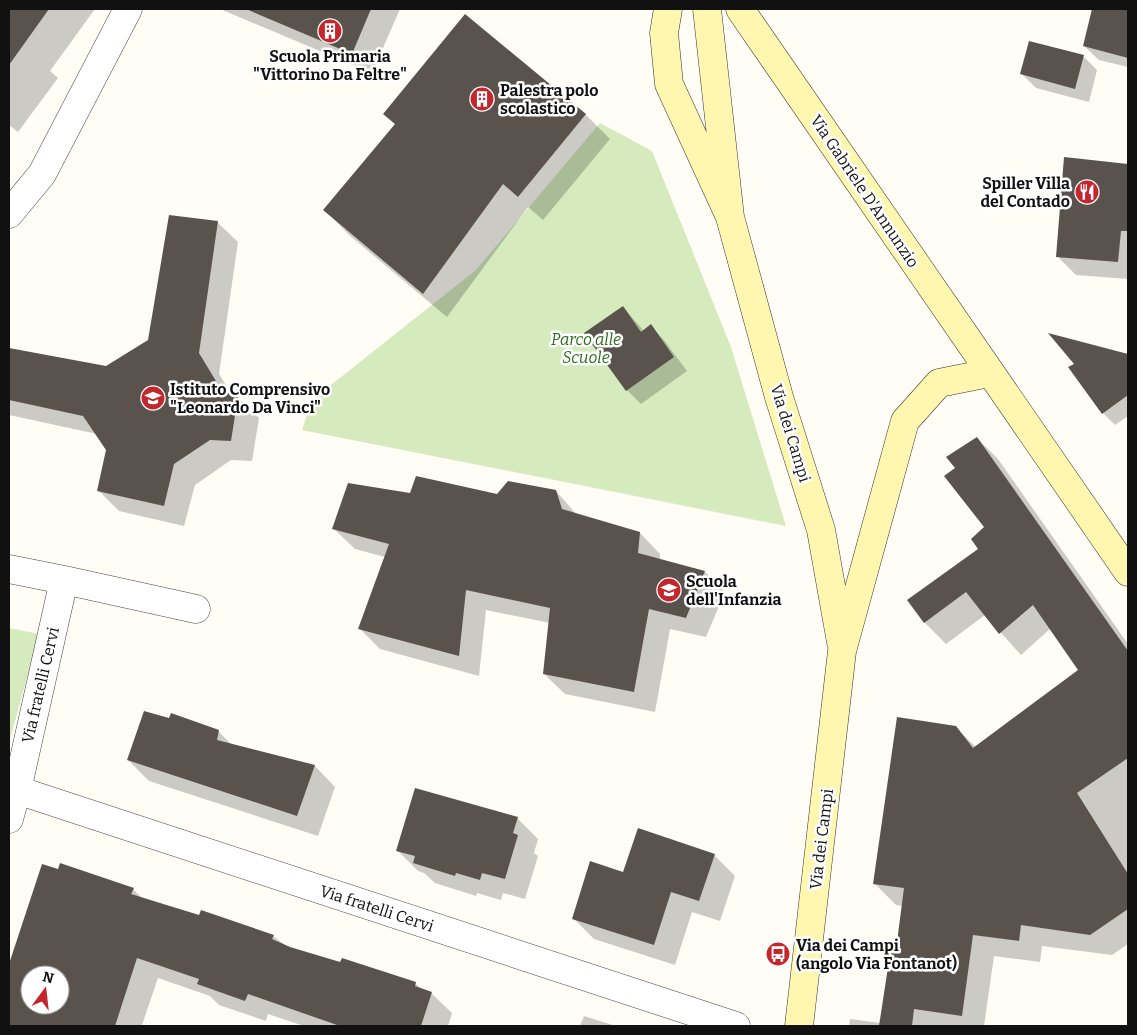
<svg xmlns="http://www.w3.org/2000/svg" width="1137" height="1035" viewBox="0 0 1137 1035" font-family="Bitter,serif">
<rect width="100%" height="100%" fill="#fffdf5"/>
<path fill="#d5ebbd" d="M600 123 652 151 731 347 786 526 302 430 312 400 476 270Z
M9 628 39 634 9 743Z"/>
<path fill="#0003" fill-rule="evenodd" d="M9 9H95L50 71 58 78 18 132 9 125Z
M220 9H400L372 73Z
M1094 9H1128V67L1099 60 1084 46Z
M1083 56 1097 70 1089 102 1036 88 1022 74Z
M384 113 585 114 610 139 543 220 528 207 447 317 349 235 325 210 396 125Z
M1128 157V279L1076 275 1057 256 1127 165Z
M217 222 238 242 219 374 232 395 238 397 259 418 252 461 231 460 195 485 184 526 119 511 98 490 108 450 97 434 9 415V349L107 368 150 341Z
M623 307 644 331 650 326 664 340 687 371 641 404 627 390Z
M1125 354 1128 355V416L1115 425 1103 413Z
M977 438 998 459 1128 644V944L1112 955 1042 946 1040 962 994 956 984 1026H849L850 1019 881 1023 899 943 903 906 896 905 875 884 955 727 976 747 1080 670 1051 628 1021 655 985 615 946 644 924 622 980 550 986 527 957 469Z
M556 491 577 515 640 533 660 554V560L705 572 725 592 706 637 670 629 655 712 565 694 544 674 550 623 486 610 479 676 380 649 359 628 385 557 355 549 334 529 411 495 498 496Z
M218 731 232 745 315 766 335 787 318 836 149 781 128 760Z
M517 818 538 839 534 853 538 856 525 899 503 893 501 900 477 893 476 896 435 883 424 873 418 871 397 850Z
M714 855 735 876 720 921 692 912 675 965 594 939 573 918 624 873Z
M133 889 143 899 273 936 289 948 415 983 422 990 431 993 452 1013 448 1026H304L268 1014 266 1021 219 1005 210 996 158 978 142 1025 146 1026H9V959L11 960ZM30 975H60V1005H30Z
M584 1016 616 1026H580Z"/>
<path fill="#5a524d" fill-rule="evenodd" d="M9 9H49L9 65Z
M246 9H371L352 54Z
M1092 9H1128V58L1083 46Z
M465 14 586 114 518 197 503 184 423 294 323 210 395 124 383 114Z
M1029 41 1084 55 1075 89 1020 74Z
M1064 157 1128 164V231H1121L1118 262 1056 257Z
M169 215 218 221 199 353 222 391 238 396 231 441 210 440 174 464 164 506 97 491 106 450 83 416 9 400V348L106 366 148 340Z
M623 306 641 332 651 324 674 357 626 391 584 333Z
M1048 333 1128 354V395L1102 414 1068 367 1074 364Z
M977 437 1128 651V758L1077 793 1128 874V909L1090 935 1021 925 1019 941 973 935 962 1016 914 1009 912 1026H879L892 941 897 942 904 888 873 884 897 717 956 726 973 748 1078 670 1033 605 999 634 966 592 924 623 907 600 978 549 971 539 984 527 944 476 955 468 946 457Z
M416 476 497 494 508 481 556 490 562 509 640 532 638 553 705 571 686 618 649 609 634 692 543 674 550 608 466 590 459 656 358 629 389 544 332 529 348 483 410 493Z
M144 711 169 718 171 713 219 730 217 740 315 765 297 816 127 760Z
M415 788 518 817 513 833 518 835 505 879 482 873 480 880 456 873 455 876 413 863 415 856 396 851Z
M638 828 715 854 699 901 671 892 654 945 572 919 590 861 623 872Z
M60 863 134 888 131 894 199 915 201 910 274 935 272 939 290 947 340 962 342 958 416 982 415 986 432 992 421 1026H340L248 994 245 1001 197 984 199 979 137 958 115 1026H9V964L42 864 58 869ZM30 975H60V1005H30Z"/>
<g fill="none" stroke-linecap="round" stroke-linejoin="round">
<defs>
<path id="street" d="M9 214 42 174 128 9
M9 569 64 580 17 790 736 1026
M64 580 196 609
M9 819 17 790"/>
<path id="secondary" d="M668 9 664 33 669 84 730 217 707 9
M740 9 1128 572
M730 217 779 397 821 530 841 642
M799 1026 842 651 905 421 939 383 989 373"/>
</defs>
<use href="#street" stroke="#444" stroke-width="29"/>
<use href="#secondary" stroke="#333" stroke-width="29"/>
<use href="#street" stroke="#fff" stroke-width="28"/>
<use href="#secondary" stroke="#fff6b0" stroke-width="28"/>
</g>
<defs>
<symbol id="building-disc" viewBox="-11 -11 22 22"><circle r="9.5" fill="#c4262e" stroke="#fff"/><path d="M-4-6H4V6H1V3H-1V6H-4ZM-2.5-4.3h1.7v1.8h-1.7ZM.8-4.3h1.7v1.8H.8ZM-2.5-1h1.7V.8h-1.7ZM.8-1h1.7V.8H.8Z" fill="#fff"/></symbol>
<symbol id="restaurant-disc" viewBox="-11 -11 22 22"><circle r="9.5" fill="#c4262e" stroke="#fff"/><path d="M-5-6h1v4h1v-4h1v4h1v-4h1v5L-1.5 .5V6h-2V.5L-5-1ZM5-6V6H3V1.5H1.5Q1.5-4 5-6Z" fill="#fff"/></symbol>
<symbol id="school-disc" viewBox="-11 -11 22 22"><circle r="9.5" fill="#c4262e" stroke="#fff"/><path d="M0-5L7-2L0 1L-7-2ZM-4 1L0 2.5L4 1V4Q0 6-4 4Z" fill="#fff"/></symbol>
<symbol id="bus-disc" viewBox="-11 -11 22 22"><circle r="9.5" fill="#c4262e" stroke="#fff"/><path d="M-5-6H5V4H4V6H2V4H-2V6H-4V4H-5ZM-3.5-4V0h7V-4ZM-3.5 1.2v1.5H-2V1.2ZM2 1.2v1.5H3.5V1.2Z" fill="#fff"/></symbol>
</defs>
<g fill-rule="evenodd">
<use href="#building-disc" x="316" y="17" width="28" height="28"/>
<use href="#building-disc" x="468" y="85" width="28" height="28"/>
<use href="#restaurant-disc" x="1073" y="178" width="28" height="28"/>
<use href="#school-disc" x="139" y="384" width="28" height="28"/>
<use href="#school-disc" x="655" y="576" width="28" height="28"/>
<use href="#bus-disc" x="764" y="940" width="28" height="28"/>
</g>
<g text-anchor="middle" stroke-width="5" stroke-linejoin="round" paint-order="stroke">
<g font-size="16" font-weight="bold" fill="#111" stroke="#fff" text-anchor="start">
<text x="330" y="62" text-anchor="middle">Scuola Primaria<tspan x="330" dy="18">"Vittorino Da Feltre"</tspan></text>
<text x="500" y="96">Palestra polo<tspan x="500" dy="18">scolastico</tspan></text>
<text x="1070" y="189" text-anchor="end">Spiller Villa<tspan x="1070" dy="18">del Contado</tspan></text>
<text x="170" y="395">Istituto Comprensivo<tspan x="170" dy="18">"Leonardo Da Vinci"</tspan></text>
<text x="686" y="587">Scuola<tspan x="686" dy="18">dell'Infanzia</tspan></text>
<text x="796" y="951">Via dei Campi<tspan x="796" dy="18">(angolo Via Fontanot)</tspan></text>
</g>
<g font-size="16" fill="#111" stroke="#fff">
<text transform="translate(865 191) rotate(56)" y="6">Via Gabriele D'Annunzio</text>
<text transform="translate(791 433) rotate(73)" y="6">Via dei Campi</text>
<text transform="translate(40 685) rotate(-77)" y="6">Via fratelli Cervi</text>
<text transform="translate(821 839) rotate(-83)" y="6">Via dei Campi</text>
<text transform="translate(377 908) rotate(18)" y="6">Via fratelli Cervi</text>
</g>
<g font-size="16" font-style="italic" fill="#2f6b1f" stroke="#fff">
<text x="586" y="345">Parco alle<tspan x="586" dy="18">Scuole</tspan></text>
</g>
</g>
<rect width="1137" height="1035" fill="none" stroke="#111111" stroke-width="20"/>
<g transform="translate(45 990) rotate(15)"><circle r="24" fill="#ffffff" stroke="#a0a0a0"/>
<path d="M0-4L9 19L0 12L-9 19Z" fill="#c4262e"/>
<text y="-8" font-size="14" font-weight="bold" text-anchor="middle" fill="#111111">N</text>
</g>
</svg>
